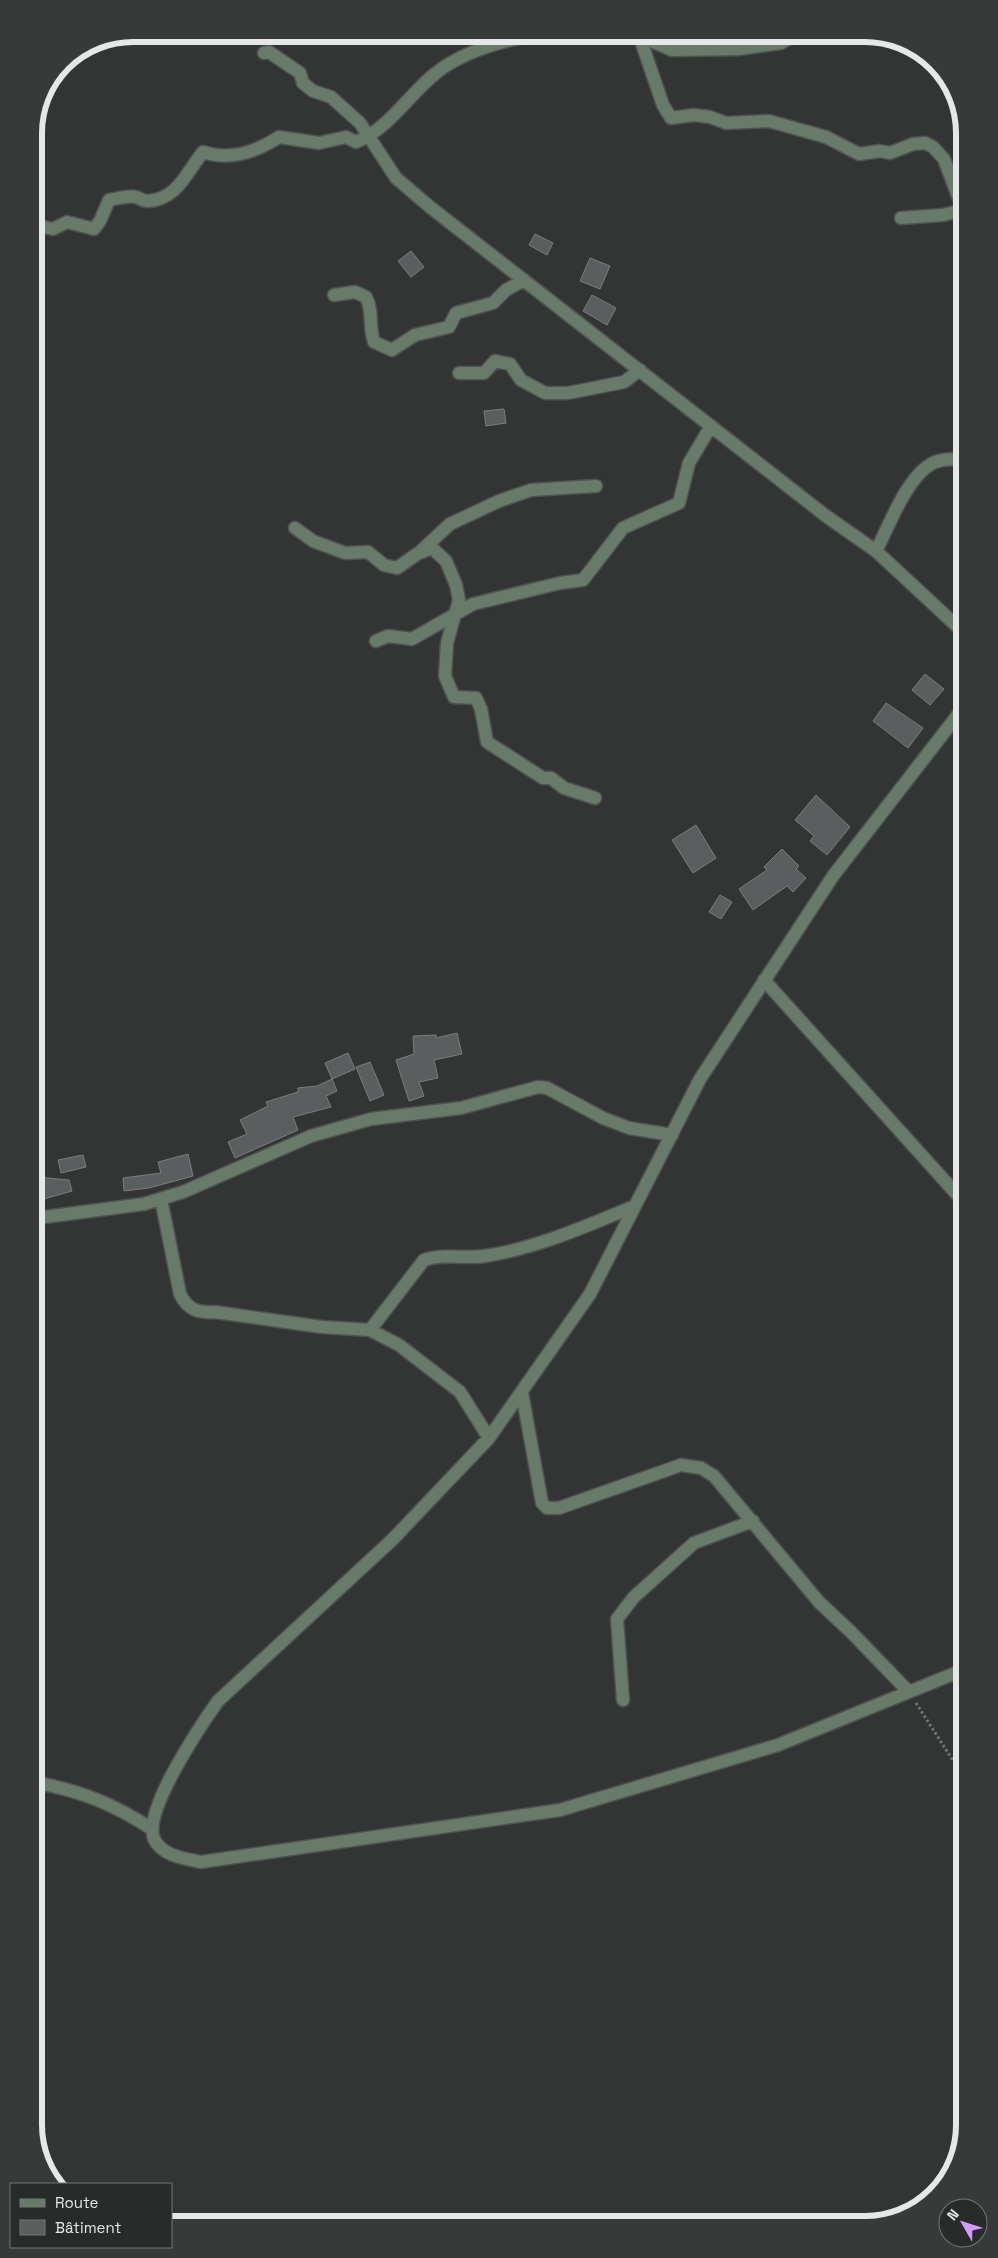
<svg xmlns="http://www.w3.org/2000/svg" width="998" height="2258" viewBox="0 0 998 2258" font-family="'Space Grotesk',sans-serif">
<rect width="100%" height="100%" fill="#323534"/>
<path fill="#5a5e5e" stroke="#7a7e7e" d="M535 234 553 243 547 255 529 245Z
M411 251 424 267 411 277 398 261Z
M590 258 610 266 600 289 580 281Z
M592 295 616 308 607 325 583 311Z
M504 409 506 423 486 426 484 411Z
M925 674 944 689 930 705 912 690Z
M886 703 923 728 908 748 873 721Z
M816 795 850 827 827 855 810 841 814 836 795 820Z
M696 825 716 858 693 873 672 840Z
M782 849 799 866 796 869 806 878 793 892 787 886 753 910 739 889 767 870 764 867Z
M720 895 732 902 721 919 709 912Z
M457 1033 462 1054 434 1060 438 1078 419 1082 424 1096 409 1101 396 1060 414 1054 413 1036 436 1035V1038Z
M348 1053 355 1069 332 1079 325 1063Z
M370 1062 384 1095 370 1101 356 1067Z
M332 1079 337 1091 326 1096 331 1107 293 1117 298 1130 235 1158 228 1142 247 1134 240 1120 268 1106 266 1102 298 1092V1088L317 1086Z
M188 1154 193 1176 149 1188 124 1191 123 1178 161 1173 158 1162Z
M83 1155 86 1167 61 1173 58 1160Z
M37 1177 69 1180 72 1191 37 1201Z"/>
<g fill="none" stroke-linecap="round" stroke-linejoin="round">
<defs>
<path id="minor" d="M635 34 672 50 738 49 781 43 797 34
M639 35 663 105 671 118 694 115 710 117 726 123 769 121 826 137 859 154 880 151 890 153 913 144 925 143 933 147 944 159 959 199
M264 53 269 52 300 73 303 83 313 91 331 97 360 123 396 178 430 207 826 516 876 551 960 629
M901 218 943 215 959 211
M34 225 53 229 67 222 94 229 100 221 109 200C116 199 129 195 136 197 140 198 142 201 147 201 177 200 186 173 203 152 230 161 256 152 279 137L319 143 346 137 356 142C390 128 408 95 436 73 463 51 505 40 539 34
M334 295 355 292 366 297C374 313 368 324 374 342L392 350 415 335 449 327 456 313 493 303 506 290 524 280
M459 373H484L495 361 510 364 521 380 545 393H568L624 382 640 370
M295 528 313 541 345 553 368 552 384 565 397 568 417 554 432 548 446 561 456 585 459 600 447 643 445 676 454 697 476 698 481 709 487 742 543 778H551L564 788 595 798
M421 551 450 524 499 501 531 490 596 486
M876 551C889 526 907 476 933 463 941 459 951 459 960 459
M376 641 388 636 412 639 473 604 560 583 583 580 623 528 679 503 689 463 711 426
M960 712 833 876 700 1079 590 1294 489 1438 393 1539 218 1701C201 1725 142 1812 154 1839 162 1856 186 1859 201 1862L560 1810 778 1745 963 1670
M764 980 962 1200
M161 1199 180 1294C188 1310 198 1313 215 1312L322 1327 370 1330 399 1345 460 1392 489 1438
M37 1218 144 1204 183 1192 311 1136 371 1119 461 1108 538 1087 547 1088 603 1118 629 1128 672 1135
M370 1330 424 1260C443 1253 466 1259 485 1256 538 1248 586 1226 635 1206
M522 1393 542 1503 547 1508H559L681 1465 701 1468 714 1476 819 1602 851 1632 909 1692
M623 1700 617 1619 634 1597 694 1543 753 1521
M38 1783C82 1791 115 1805 152 1829"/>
</defs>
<use href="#minor" stroke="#4f5251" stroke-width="15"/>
<path stroke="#737675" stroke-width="3" stroke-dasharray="2.5 2.5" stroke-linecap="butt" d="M916 1703 963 1776
M940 2188 951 2155 964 2077"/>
<use href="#minor" stroke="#687b6a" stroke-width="12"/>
</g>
<path d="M0 0H998V2258H0ZM133 42H865A91 91 0 0 1 956 133V2125A91 91 0 0 1 865 2216H133A91 91 0 0 1 42 2125V133A91 91 0 0 1 133 42Z" fill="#373a39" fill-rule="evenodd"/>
<path fill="none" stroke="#e6e8e7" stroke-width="6" d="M133 42H865A91 91 0 0 1 956 133V2125A91 91 0 0 1 865 2216H133A91 91 0 0 1 42 2125V133A91 91 0 0 1 133 42Z"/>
<rect x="10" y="2183" width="162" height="65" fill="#282b2a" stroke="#747776"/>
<rect x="20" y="2199" width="25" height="8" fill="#687b6a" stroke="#747776"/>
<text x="55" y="2208" font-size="15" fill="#e6e8e7">Route</text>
<rect x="20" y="2220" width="25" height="15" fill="#5a5e5e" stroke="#747776"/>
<text x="55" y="2233" font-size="15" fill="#e6e8e7">Bâtiment</text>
<g transform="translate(963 2223) rotate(309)"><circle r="24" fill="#282b2a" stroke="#747776"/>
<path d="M0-4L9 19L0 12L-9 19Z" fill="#d39cfc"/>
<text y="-8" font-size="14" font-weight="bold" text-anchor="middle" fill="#e6e8e7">N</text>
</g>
</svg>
